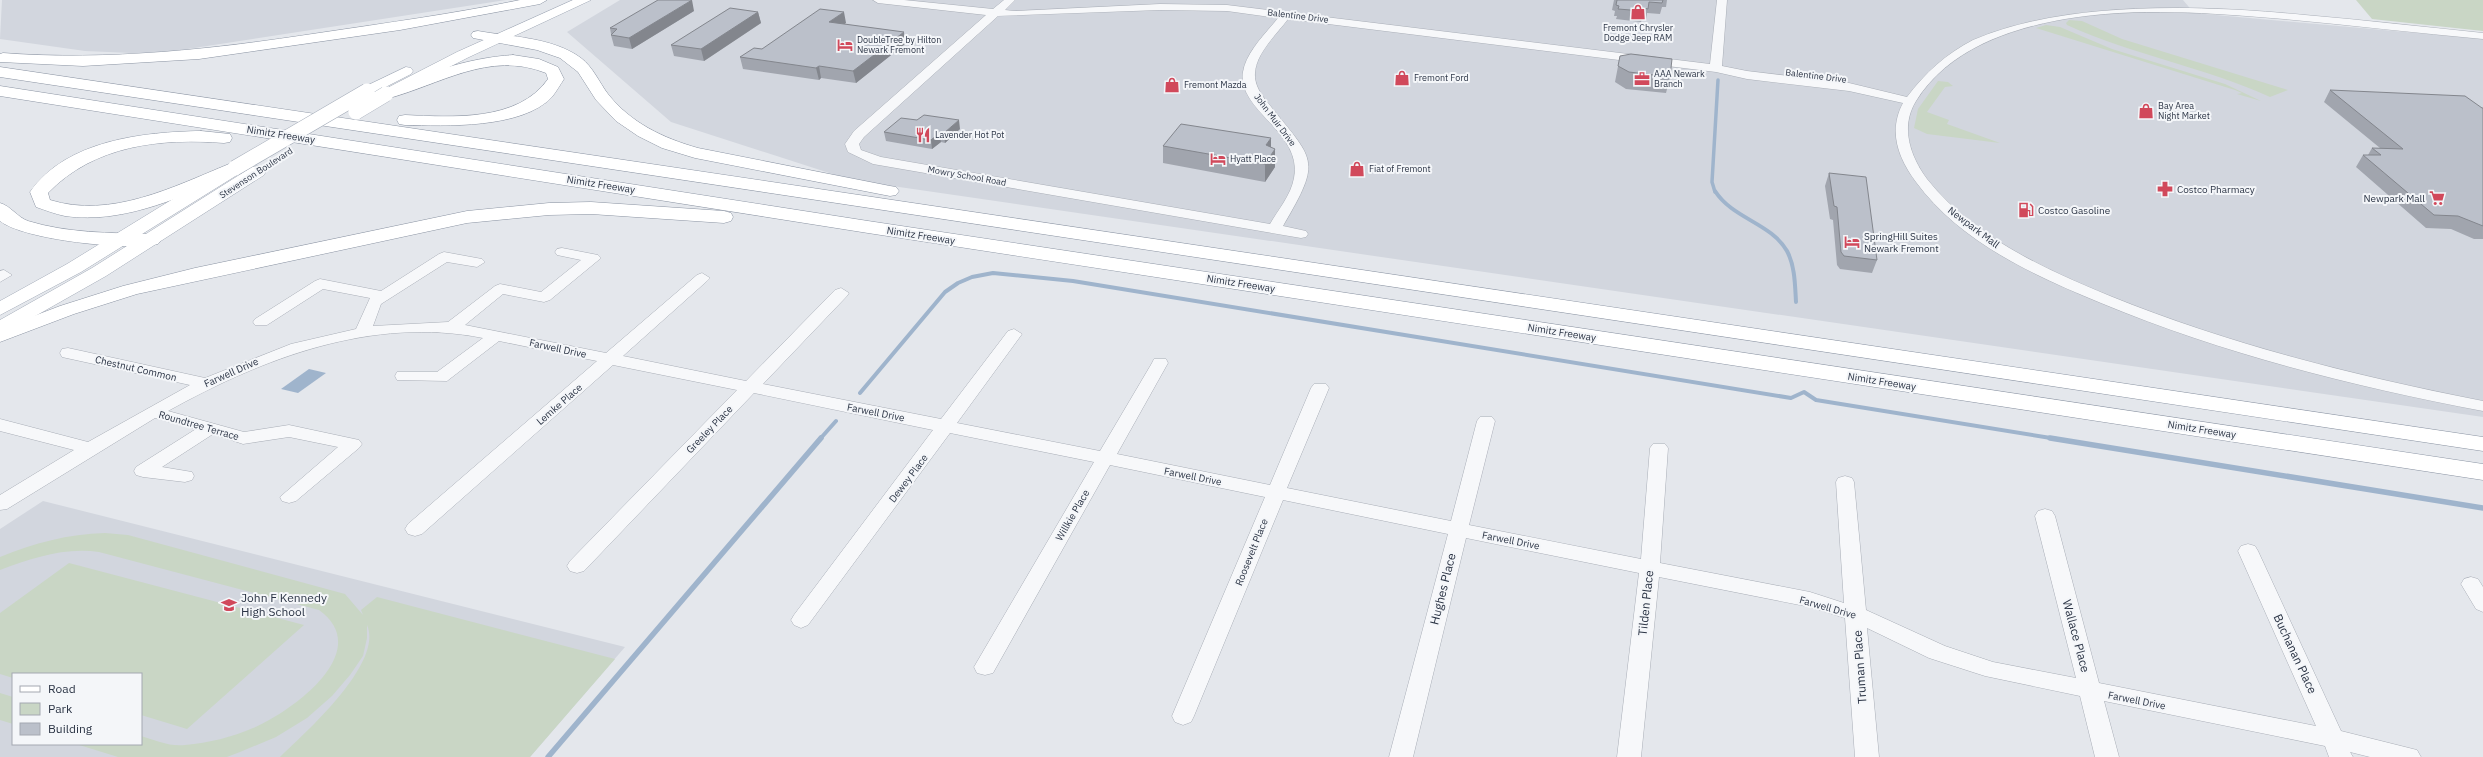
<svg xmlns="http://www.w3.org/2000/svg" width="2483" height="757" viewBox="0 0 2483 757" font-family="'IBM Plex Sans',sans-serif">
<rect width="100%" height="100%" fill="#e4e7ec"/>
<path fill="#d2d6de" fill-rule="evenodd" d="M2 0H506L155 54 85 51 0 39Z
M620 0H2183L2194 13 2483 39V417L851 180 671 122 567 32Z
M43 501 625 647 530 757H0V529ZM13 674H141V744H13Z"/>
<path fill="#c9d6c5" d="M2356 0H2483V31L2372 19Z
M2069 20 2082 21 2122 39 2288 90 2270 97C2204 67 2133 55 2067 25L2066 23Z
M2046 25 2060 27 2112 49 2225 84 2261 101 2237 94 2242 93 2235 90 2036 28Z
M1938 81 1948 82 1953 86 1945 87 1927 112 1949 120 1947 124 2000 143 1927 134 1914 128 1918 109Z
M105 533 128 535 345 594 363 615 361 610 377 597 615 659 530 757H280C305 733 384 663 367 625V638L363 656 350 675 332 696 307 718 276 737 240 752 227 757H118L76 744H141V736C155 740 170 747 185 745 209 743 232 737 253 728 291 712 376 651 319 610L99 552C65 547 32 558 0 570V557C34 543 68 534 105 533Z
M69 563 304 625 187 729 141 715V674H13V678L0 674V613Z
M0 693 13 697V724L0 720Z"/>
<path fill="#9fb4cc" d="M309 369 326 373 298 393 281 389Z"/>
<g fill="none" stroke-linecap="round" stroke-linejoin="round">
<path stroke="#9fb4cc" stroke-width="3.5" d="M1715 192 1712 182 1718 80"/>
<path stroke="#9fb4cc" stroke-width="4" d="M1715 191C1733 219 1771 223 1787 251 1795 266 1795 285 1796 302
M860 393 945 292 958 283 972 277 993 273 1073 281 1791 398 1804 392 1816 400 2057 439
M820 439 836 421"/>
<path stroke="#9fb4cc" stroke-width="5.5" d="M2050 438 2483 508
M548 757 821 438"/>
<defs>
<path id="minor" d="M873 0H904L993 9 1004 0H1015L1005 10 1014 11 1160 4 1227 5 1710 64 1717 0H1727L1722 66 1747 71 1849 83 1907 97C1925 73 1946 54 1973 40 2066 0 2203 5 2305 15 2364 20 2424 27 2483 33V39C2417 33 2350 25 2284 19 2211 13 2137 7 2065 19 2008 29 1948 50 1916 101 1900 127 1910 156 1927 179 1972 236 2044 269 2110 296 2231 345 2356 376 2483 401V411C2352 386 2224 354 2101 303 2033 275 1960 242 1916 182 1898 158 1888 131 1903 103L1849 91 1747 79 1716 72 1288 19C1277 34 1256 53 1255 73 1254 84 1261 95 1268 103 1314 161 1323 158 1283 226L1306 231 1308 234 1306 237 1301 238 873 164 848 152 845 144 854 131 986 15 878 3ZM1160 10 1227 11 1278 18C1266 33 1246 52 1243 72 1237 111 1303 132 1294 178 1291 195 1278 210 1270 224L881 157 861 150 859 144 864 137 998 16Z
M562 248 598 255 601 258 550 300 544 302 503 294 465 325 606 353 697 275 702 273 710 278 707 281 623 356 746 381 835 290 841 288 849 293 847 296 763 384 941 419 1008 331 1014 329 1022 334 957 423 1100 451 1152 363 1154 359H1166L1168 363 1117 454 1270 485 1311 388 1314 384H1326L1329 388 1287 488 1451 521 1477 421 1480 417H1492L1495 421 1469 525 1641 559 1650 448 1653 444H1665L1668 448 1660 563 1810 592 1844 603 1836 482 1838 478 1845 476 1852 478 1854 482 1866 610 1945 646 1993 662 2076 678 2035 516 2038 511 2045 509 2052 511 2055 516 2099 683 2316 726 2238 551 2241 546 2248 544 2255 546 2258 551 2341 731 2417 750 2421 757H2370L2350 752 2353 757H2329L2325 746 2104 701 2119 757H2095L2080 696 1985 676 1929 658 1867 628 1879 757H1855L1845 618 1810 607 1659 577 1641 757H1617L1639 573 1466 538 1413 757H1389L1448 534 1283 500 1194 716 1191 722 1183 725 1175 722 1172 716 1265 497 1110 465 993 673 985 675 977 673 974 667 1094 462 950 433 808 625 801 628 794 625 791 620 794 615 933 430 754 393 584 571 577 573 570 571 567 566 570 561 737 390 613 365 422 534 415 536 408 534 405 529 408 524 597 361 499 341 447 381 397 380 395 376 397 372H437L483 338C373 316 263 358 168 411L244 432 289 425 359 440 362 444 359 448 296 501 289 503 282 501 280 497 338 447 289 437 243 444 213 434 162 467 192 472 194 476 192 480 185 482 143 477 136 475 134 471 136 467 196 429 155 418 7 509 0 510V495L74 450 0 431V419L88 442 190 385 62 357 60 353 62 349 68 348 205 378 291 344 356 329 370 298 323 289 267 325H255L253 322 255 319 315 281 320 279 381 291 439 254 444 252 482 259 485 262 477 267 447 262 381 304 373 326 448 322 495 286 500 284 541 292 581 260 557 255 555 252 557 249Z
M4 270 12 275 0 282V271Z
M2471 577 2478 579 2483 587V612L2476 609 2461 584 2464 579Z"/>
<path id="major" d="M573 0H591L467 58 399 93H389L386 90 389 87 457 52Z
M406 67 411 68 413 71 411 74 372 94 367 96 359 91 362 88Z
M231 166 237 167 239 171 237 175 81 272 0 315V301L67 264 225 167Z
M258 166 264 167 266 171 264 175 106 276 7 332 0 334V320L92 268 252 167Z"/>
<path id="highway" d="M520 0H547L540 4 400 30 199 59 83 66 0 62V54L3 53C110 61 214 49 319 33 386 23 453 14 520 0Z
M478 31C511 37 552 37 581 58 593 67 599 82 608 94 631 123 663 138 698 148L890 186 896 187 899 191 896 195 890 196 695 158 662 148 638 136 616 121 596 100 578 72 560 58 537 50 473 38 471 35 473 32Z
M513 55 539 59 558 67 564 79C560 85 556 92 552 97 522 129 445 126 405 125L399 124 397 120 399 116 405 115C452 117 518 122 548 79L546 73C489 50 440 85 386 99L378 94 380 91C424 74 466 58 513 55Z
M0 67 2483 437V451L0 77Z
M0 86 868 221 2483 464V480L868 233 0 96Z
M201 131 230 134 232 138 230 142 224 143C161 138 94 145 48 193L50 200C111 219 173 187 229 164H241L244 168 241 172C187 194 125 225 65 216 55 214 45 210 36 207L30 192C66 140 144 132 201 131Z
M591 202 724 211 731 213 733 217 731 221 724 223 591 214 549 215 467 223 137 294 74 314 0 342V329L60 306 123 286 195 268 467 211 549 203Z
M0 203C11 206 17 217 28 221 67 233 110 233 151 234L158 236 161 240 158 244C129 251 23 240 0 221Z"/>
</defs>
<use href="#minor" stroke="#a9aeb7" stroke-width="1"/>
<use href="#major" stroke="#a3abb8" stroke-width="1"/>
<use href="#highway" stroke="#8b94a3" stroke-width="1"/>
<use href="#minor" fill="#f7f8fa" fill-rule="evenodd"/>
<use href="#major" fill="#fff" fill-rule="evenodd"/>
<use href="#highway" fill="#fff" fill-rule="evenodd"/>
<defs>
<path id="major-bridge" d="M356 112 386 94
M235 168 367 91"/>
</defs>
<use href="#major-bridge" stroke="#a3abb8" stroke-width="16" stroke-linecap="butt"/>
<use href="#major-bridge" stroke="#fff" stroke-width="15"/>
</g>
<path fill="#a1a5ae" d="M1614 0H1667L1666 7H1662L1660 14 1647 13 1646 20 1642 19 1641 22 1616 19 1617 16H1614L1615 11 1612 10Z
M694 11 632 49 614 46 611 35V34L610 28Z
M758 12 761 23 704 61 674 56 671 45Z
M846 23 844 24 905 44 856 83 821 78 819 80 743 69 740 57 762 49Z
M1620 56 1670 77 1666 93 1626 89 1615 82Z
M2330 90 2483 108V239H2474L2451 229 2426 228 2356 167 2363 155H2368L2372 148H2380L2324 102Z
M960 129 945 143 941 142 932 149 886 141 884 132Z
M1163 146 1271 147 1275 167 1265 182 1163 163Z
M1829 173 1877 260 1872 273 1840 269 1837 265 1833 220 1830 219 1825 186Z"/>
<path fill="#83868d" d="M692 0 694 11 632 49 629 38Z
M758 12 761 23 704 61 701 49Z
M844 12 846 23 831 33 829 22Z
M904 32 905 44 856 83 853 71Z
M819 66 821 78 819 80 816 68Z
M959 120 960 129 945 143 944 133Z
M939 133 941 142 932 149 931 140Z
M1271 138V155L1266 145Z
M1275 149V167L1265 182V164Z"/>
<path fill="#bbc0ca" stroke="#83868d" d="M658 0H692L629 38 611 35 617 29 610 28Z
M1617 0H1663L1662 3 1649 2 1648 9 1644 8 1643 11 1618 9 1619 6 1616 5Z
M730 8 758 12 701 49 671 45Z
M820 9 844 12 829 22 904 32 853 71 819 66 816 68 740 57 754 48 762 49Z
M1631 54 1672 59 1670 77 1629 72 1618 66 1620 56Z
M2330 90 2465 96 2482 108H2483V226L2458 216 2434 215 2363 155H2381L2372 148 2403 149Z
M924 115 959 120 944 133H939L931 140 884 132 901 118 917 120Z
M1181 124 1271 138 1266 145 1275 149 1265 164 1163 146Z
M1829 173 1866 177 1877 260 1844 256 1841 252 1837 207 1834 206Z"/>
<defs>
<symbol id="shop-bare" viewBox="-9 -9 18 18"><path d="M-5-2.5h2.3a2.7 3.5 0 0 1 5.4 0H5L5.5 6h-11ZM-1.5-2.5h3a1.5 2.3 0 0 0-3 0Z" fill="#d1495b" stroke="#f4f6f9" stroke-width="2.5" paint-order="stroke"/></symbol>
<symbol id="hotel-bare" viewBox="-9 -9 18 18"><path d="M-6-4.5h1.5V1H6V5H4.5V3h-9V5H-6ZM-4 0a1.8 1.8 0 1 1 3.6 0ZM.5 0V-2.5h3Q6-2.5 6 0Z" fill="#d1495b" stroke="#f4f6f9" stroke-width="2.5" paint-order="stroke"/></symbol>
<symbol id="office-bare" viewBox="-9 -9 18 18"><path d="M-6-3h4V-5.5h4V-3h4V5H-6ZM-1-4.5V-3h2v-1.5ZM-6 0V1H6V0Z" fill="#d1495b" stroke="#f4f6f9" stroke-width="2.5" paint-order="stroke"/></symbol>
<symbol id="restaurant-bare" viewBox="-9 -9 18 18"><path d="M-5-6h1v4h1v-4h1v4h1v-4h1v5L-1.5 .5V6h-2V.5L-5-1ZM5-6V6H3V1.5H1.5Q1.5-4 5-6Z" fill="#d1495b" stroke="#f4f6f9" stroke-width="2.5" paint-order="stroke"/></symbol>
<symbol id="pharmacy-bare" viewBox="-9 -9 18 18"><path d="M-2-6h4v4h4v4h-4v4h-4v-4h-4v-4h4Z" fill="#d1495b" stroke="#f4f6f9" stroke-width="2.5" paint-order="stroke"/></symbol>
<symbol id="supermarket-bare" viewBox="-9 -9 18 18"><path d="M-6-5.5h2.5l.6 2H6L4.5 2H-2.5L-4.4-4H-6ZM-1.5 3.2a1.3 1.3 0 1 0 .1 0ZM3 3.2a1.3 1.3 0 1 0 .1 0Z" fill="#d1495b" stroke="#f4f6f9" stroke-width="2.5" paint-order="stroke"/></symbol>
<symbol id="fuel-bare" viewBox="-9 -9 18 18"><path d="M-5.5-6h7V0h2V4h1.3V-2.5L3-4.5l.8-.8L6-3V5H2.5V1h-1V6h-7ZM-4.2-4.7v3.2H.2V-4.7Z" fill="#d1495b" stroke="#f4f6f9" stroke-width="2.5" paint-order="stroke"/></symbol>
<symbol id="school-bare" viewBox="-9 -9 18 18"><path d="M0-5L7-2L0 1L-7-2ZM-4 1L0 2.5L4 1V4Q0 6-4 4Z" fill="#d1495b" stroke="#f4f6f9" stroke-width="2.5" paint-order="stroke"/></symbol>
</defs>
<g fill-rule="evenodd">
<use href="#shop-bare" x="1627" y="1" width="22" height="22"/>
<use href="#hotel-bare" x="834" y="34" width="22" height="22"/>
<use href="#shop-bare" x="1391" y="67" width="22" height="22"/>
<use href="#office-bare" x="1631" y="68" width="22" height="22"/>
<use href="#shop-bare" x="1161" y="74" width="22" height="22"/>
<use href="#shop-bare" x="2135" y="100" width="22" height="22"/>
<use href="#restaurant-bare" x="912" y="124" width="22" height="22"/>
<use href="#hotel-bare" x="1207" y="148" width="22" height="22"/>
<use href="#shop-bare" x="1346" y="158" width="22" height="22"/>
<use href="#pharmacy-bare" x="2154" y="178" width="22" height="22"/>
<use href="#supermarket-bare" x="2426" y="187" width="22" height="22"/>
<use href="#fuel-bare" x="2015" y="199" width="22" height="22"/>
<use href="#hotel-bare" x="1841" y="231" width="22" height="22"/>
<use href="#school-bare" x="218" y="594" width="22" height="22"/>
</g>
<g text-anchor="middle" stroke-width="4" stroke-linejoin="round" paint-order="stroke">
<g font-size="9" fill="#2b3445" stroke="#f4f6f9">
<text transform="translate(1298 16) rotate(7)" y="3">Balentine Drive</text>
<text transform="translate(1816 76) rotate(7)" y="3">Balentine Drive</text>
<text transform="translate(1275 120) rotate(53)" y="3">John Muir Drive</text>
<text transform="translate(256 173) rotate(-33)" y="3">Stevenson Boulevard</text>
<text transform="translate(967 176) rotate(10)" y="3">Mowry School Road</text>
</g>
<g font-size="9" fill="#2b3445" stroke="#f4f6f9" text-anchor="start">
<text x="1638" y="31" text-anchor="middle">Fremont Chrysler<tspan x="1638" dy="10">Dodge Jeep RAM</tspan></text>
<text x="857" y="43">DoubleTree by Hilton<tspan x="857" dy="10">Newark Fremont</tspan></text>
<text x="1654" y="77">AAA Newark<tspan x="1654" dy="10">Branch</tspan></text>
<text x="1414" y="81">Fremont Ford</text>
<text x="1184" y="88">Fremont Mazda</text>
<text x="2158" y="109">Bay Area<tspan x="2158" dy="10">Night Market</tspan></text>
<text x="935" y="138">Lavender Hot Pot</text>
<text x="1230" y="162">Hyatt Place</text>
<text x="1369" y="172">Fiat of Fremont</text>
</g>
<g font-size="10" fill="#2b3445" stroke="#f4f6f9">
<text transform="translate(281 134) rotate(9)" y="4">Nimitz Freeway</text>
<text transform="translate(601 184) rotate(9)" y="4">Nimitz Freeway</text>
<text transform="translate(1974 227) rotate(37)" y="4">Newpark Mall</text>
<text transform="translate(921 235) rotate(9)" y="4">Nimitz Freeway</text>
<text transform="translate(1241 283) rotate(9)" y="4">Nimitz Freeway</text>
<text transform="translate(1562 332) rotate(9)" y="4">Nimitz Freeway</text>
<text transform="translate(558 348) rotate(12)" y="4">Farwell Drive</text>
<text transform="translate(136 368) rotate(13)" y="4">Chestnut Common</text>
<text transform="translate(231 372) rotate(-24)" y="4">Farwell Drive</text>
<text transform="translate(1882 381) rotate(9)" y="4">Nimitz Freeway</text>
<text transform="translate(559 404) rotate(-41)" y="4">Lemke Place</text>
<text transform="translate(876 412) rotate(11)" y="4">Farwell Drive</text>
<text transform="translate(199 425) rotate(16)" y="4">Roundtree Terrace</text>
<text transform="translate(709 429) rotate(-46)" y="4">Greeley Place</text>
<text transform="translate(2202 429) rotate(9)" y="4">Nimitz Freeway</text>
<text transform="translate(1193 476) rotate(11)" y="4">Farwell Drive</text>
<text transform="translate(908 478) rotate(-53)" y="4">Dewey Place</text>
<text transform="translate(1072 515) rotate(-60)" y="4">Willkie Place</text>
<text transform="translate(1511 540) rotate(11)" y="4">Farwell Drive</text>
<text transform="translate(1251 552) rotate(-68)" y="4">Roosevelt Place</text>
<text transform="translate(1828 607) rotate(16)" y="4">Farwell Drive</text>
<text transform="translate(2137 700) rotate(11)" y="4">Farwell Drive</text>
</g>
<g font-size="10" fill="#2b3445" stroke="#f4f6f9" text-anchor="start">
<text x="2177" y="193">Costco Pharmacy</text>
<text x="2425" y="202" text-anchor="end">Newpark Mall</text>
<text x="2038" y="214">Costco Gasoline</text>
<text x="1864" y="240">SpringHill Suites<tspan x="1864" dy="12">Newark Fremont</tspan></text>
</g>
<g font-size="12" fill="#2b3445" stroke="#f4f6f9">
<text transform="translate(1443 589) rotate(-76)" y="4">Hughes Place</text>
<text transform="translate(1646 603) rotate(-84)" y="4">Tilden Place</text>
<text transform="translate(2076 636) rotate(75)" y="4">Wallace Place</text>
<text transform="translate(2295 654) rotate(65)" y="4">Buchanan Place</text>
<text transform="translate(1860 667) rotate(-94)" y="4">Truman Place</text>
</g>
<g font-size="12" fill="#2b3445" stroke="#f4f6f9" text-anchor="start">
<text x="241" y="602">John F Kennedy<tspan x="241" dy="14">High School</tspan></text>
</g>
</g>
<rect x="12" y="673" width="130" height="72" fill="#f4f6f9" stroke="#a4a8b1"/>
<rect x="20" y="686" width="20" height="6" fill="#ffffff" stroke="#a4a8b1"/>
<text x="48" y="693" font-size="12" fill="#2b3445">Road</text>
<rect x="20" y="703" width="20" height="12" fill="#c9d6c5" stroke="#a4a8b1"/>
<text x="48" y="713" font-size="12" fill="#2b3445">Park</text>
<rect x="20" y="723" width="20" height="12" fill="#bbc0ca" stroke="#a4a8b1"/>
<text x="48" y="733" font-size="12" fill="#2b3445">Building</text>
</svg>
